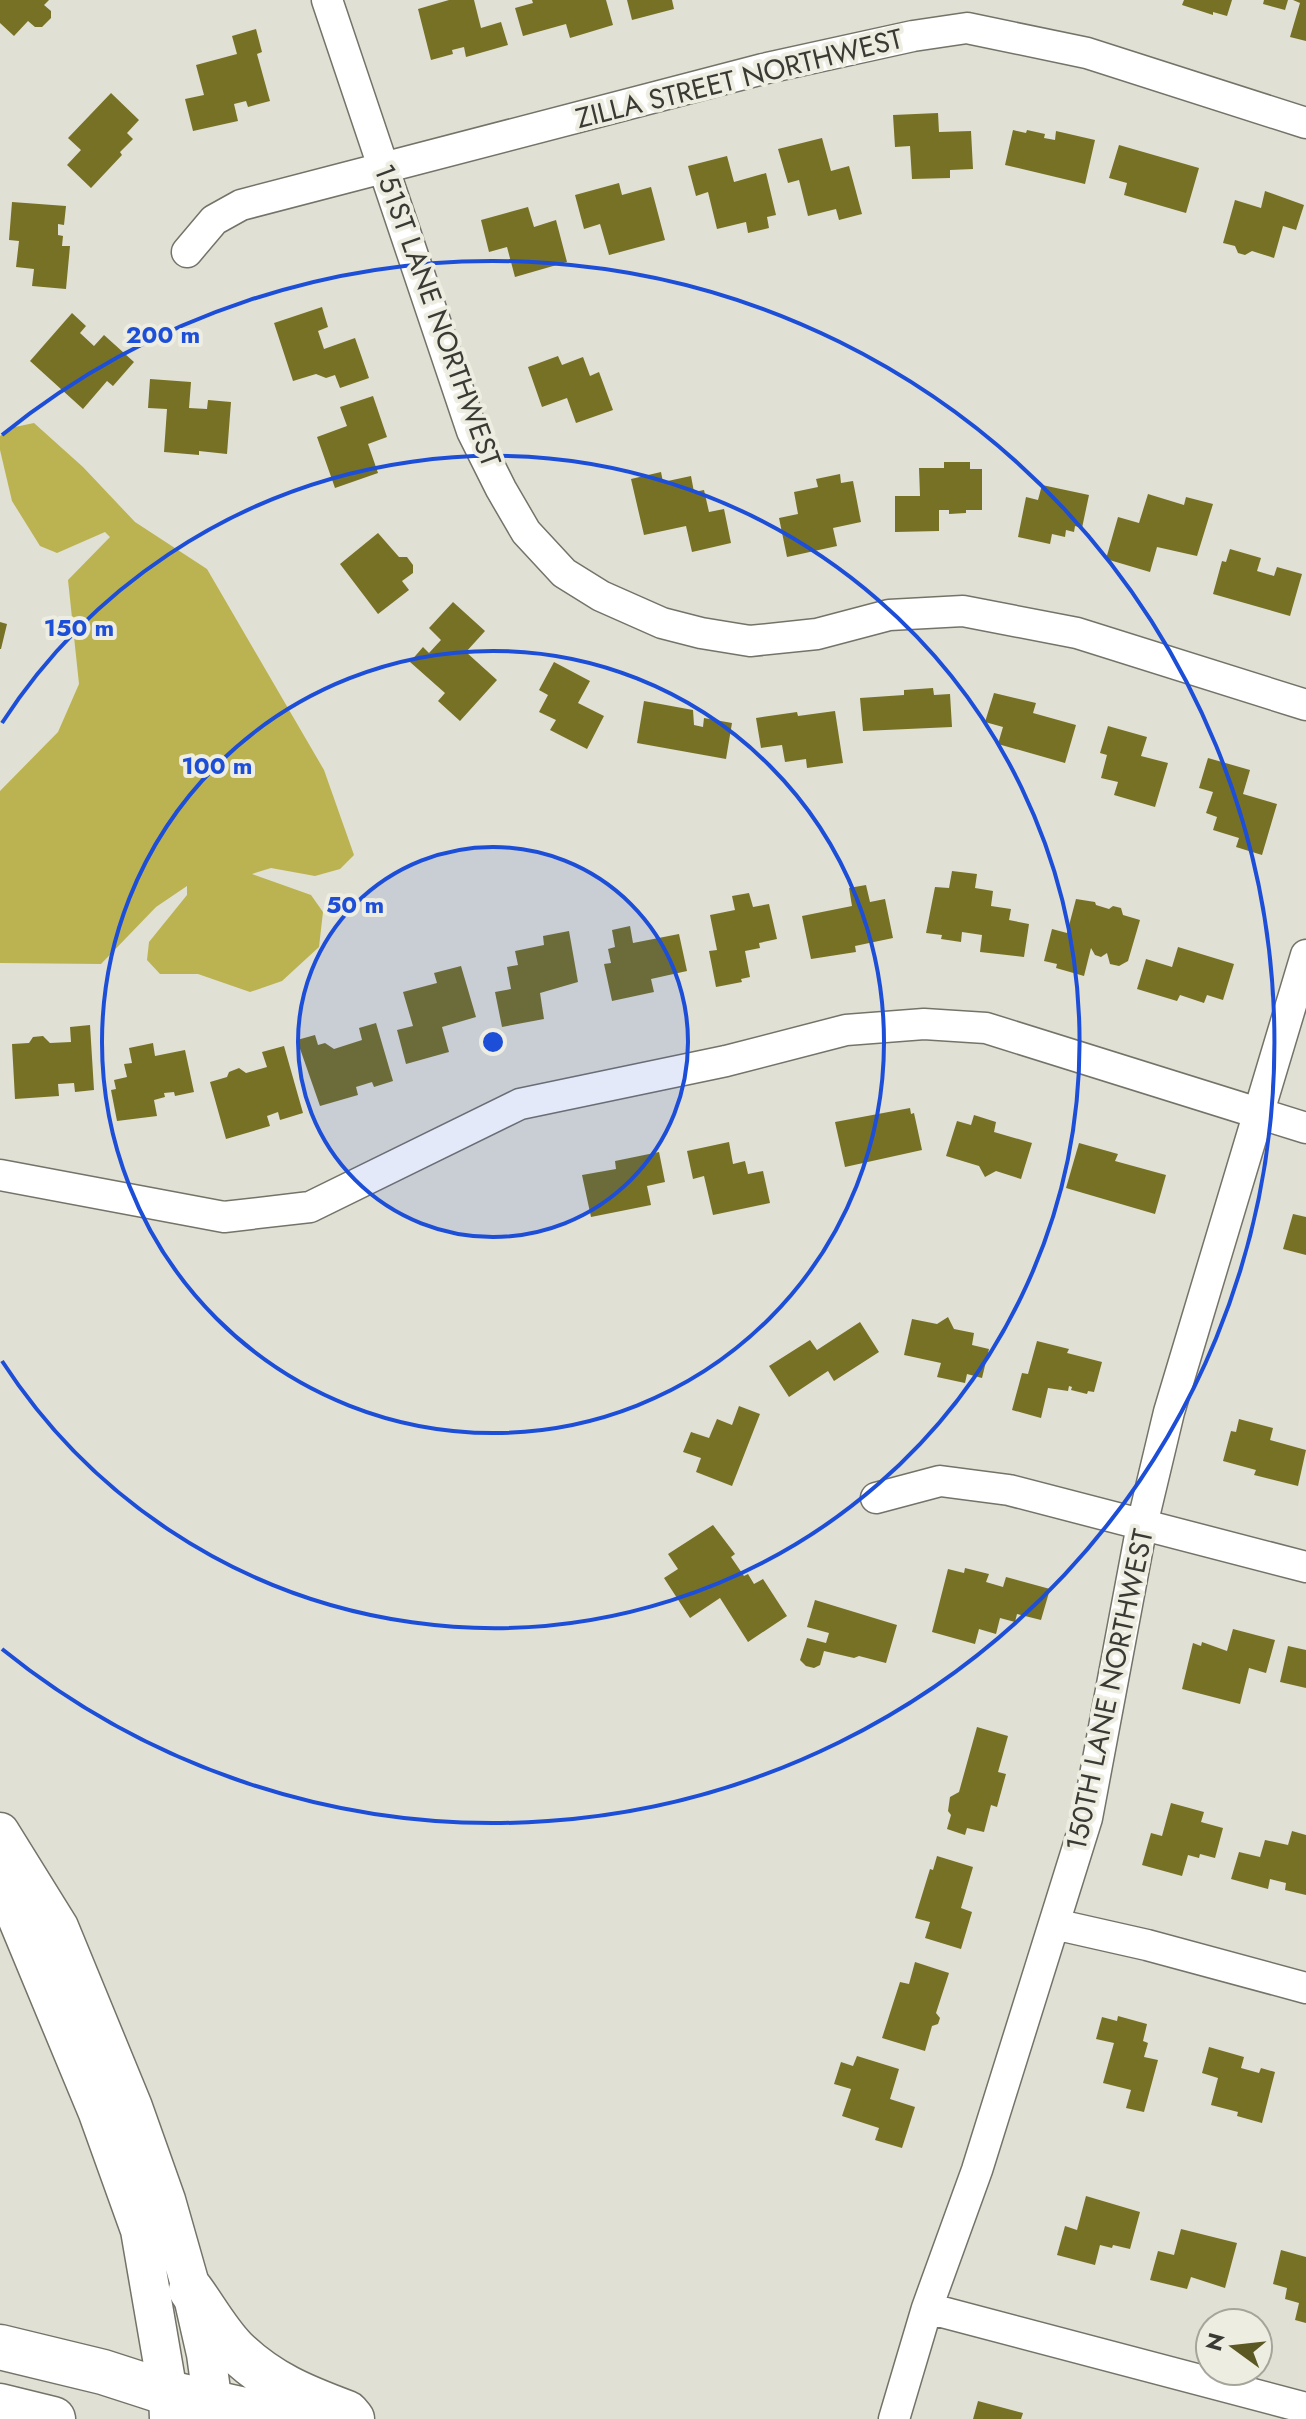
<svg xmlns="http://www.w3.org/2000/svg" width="1306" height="2419" viewBox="0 0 1306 2419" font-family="Jost,sans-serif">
<rect width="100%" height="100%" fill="#e1e0d4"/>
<path fill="#bbb351" d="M34 423 83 467 135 522 207 569 324 770 354 855 340 869 315 876 271 868 252 874 311 895 323 912 319 947 282 981 250 992 198 974H160L147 960 149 942 187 895V886L156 907 101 964 0 963V791L58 732 79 684 68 580 110 537 105 532 57 553 40 546 12 501 0 450V436L10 428Z"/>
<path fill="#777125" d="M0 0H49L44 5 51 11V18L42 27H35L28 21 14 36 0 23Z
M449 0H474L481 28 501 22 508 45 466 57 464 47 452 50 453 54 431 60 418 9Z
M532 0H606L613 25 570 38 566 24 523 36 515 8 533 3Z
M627 0H672L674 9 632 20Z
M1184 0H1232L1227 16 1213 12V15L1182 5Z
M1264 0H1288L1285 10 1263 4Z
M1306 0V41L1290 37 1300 3 1293 0Z
M256 29 262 52 257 54 270 101 248 107 246 101 234 104 238 121 193 131 185 99 204 95 196 65 237 54 232 36Z
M111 93 139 120 127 133 133 139 120 152 122 155 91 188 67 165 81 150 68 138Z
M938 113 939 132 971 131 973 169 950 170V178L912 179 910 146 895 147 893 115Z
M1013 130 1026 133 1027 130 1045 134 1044 138 1055 140 1056 131 1095 140 1085 184 1005 165Z
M822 138 831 171 849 166 862 214 839 220 836 209 808 216 799 180 788 183 778 149Z
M1119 145 1199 168 1186 213 1124 195 1127 183 1109 178Z
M727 156 734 182 766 173 776 215 767 217 769 228 748 233 746 222 717 229 708 192 696 196 688 166Z
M619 183 622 195 651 187 665 240 609 255 600 224 584 229 575 195Z
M1265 191 1304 205 1296 230 1283 226 1274 258 1252 251 1245 255 1238 253 1235 246 1223 243 1235 200 1261 208Z
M12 202 66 206 64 225 58 224V235L63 236 62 246H70L66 289 32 286 34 269 16 267 19 241 9 240Z
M528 207 534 227 556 220 567 262 515 277 507 247 489 252 481 220Z
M322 307 328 327 318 331 324 349 355 338 369 378 340 388 335 375 326 378 316 374 293 381 274 323Z
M72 313 86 326 80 333 94 346 104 335 134 362 113 386 107 381 83 409 30 361Z
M558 356 562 365 583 357 590 376 599 372 613 410 576 423 567 398 542 407 528 367Z
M150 379 191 382 189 408 207 409 208 400 231 402 227 454 199 451V455L164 452 167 409 148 408Z
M373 396 387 437 368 444 378 473 335 488 317 437 347 426 340 407Z
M944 462H970V469H982V510H966V513L949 514V510H939V531L895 532V496H920L919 468H944Z
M661 472 663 482 691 476 694 492 704 490 709 512 724 509 731 543 692 552 686 526 644 535 631 479Z
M840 474 841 483 853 481 861 522 833 528 837 546 787 557 779 518 798 514 794 492 818 487 816 479Z
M1042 485 1089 495 1082 528 1075 526 1074 532 1066 530 1065 537 1052 534 1050 544 1018 537 1026 497 1038 500Z
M1148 494 1184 505 1186 497 1213 504 1197 556 1157 547 1150 572 1106 559 1118 517 1139 523Z
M378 533 399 557H407L413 565V573L402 581 409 590 378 614 340 564Z
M1230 549 1261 558 1257 571 1274 576 1277 567 1302 574 1290 616 1213 594 1222 561 1226 562Z
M453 602 485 631 466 652 497 680 460 721 438 701 445 693 410 662 423 647 429 653 441 640 429 628Z
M0 622 7 624 1 649H0Z
M554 662 590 681 578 703 604 716 587 749 550 730 556 720 539 712 548 695 539 690Z
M933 688 934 695 950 694 952 727 863 731 860 698 904 695V690Z
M994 693 1036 703 1033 713 1076 725 1065 763 998 744 1003 727 985 722Z
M644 701 693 710 694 725 703 727 704 718 732 723 726 759 637 743Z
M835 711 843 763 807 768 806 759 785 762 782 745 761 748 756 718 797 712 798 716Z
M1108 726 1147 737 1141 756 1168 763 1155 807 1114 795 1118 782 1101 778 1107 755 1100 753Z
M1208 758 1250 770 1243 794 1277 804 1262 855 1236 847 1239 838 1213 830 1217 817 1206 813 1213 792 1199 788Z
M952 871 977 874 975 888 993 891 991 906 1011 909 1009 920 1029 924 1024 957 980 952 982 935 962 932 961 942 941 939 942 935 926 933 935 887 949 888Z
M866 885 870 902 885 899 893 938 855 946 856 952 811 959 802 916 852 906 849 888Z
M749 893 753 907 769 904 777 939 759 943 760 948 745 951 750 977 741 979 742 982 716 987 709 951 717 950 710 915 735 910 732 896Z
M1076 899 1095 902 1096 905 1109 909 1113 906 1121 908 1123 915 1140 920 1128 961 1119 966 1110 964 1107 953 1101 957 1095 955 1091 948 1084 976 1056 968 1057 964 1044 961 1052 929 1067 933Z
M630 926 633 943 679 934 687 971 651 979 654 992 612 1001 604 964 611 963 608 949 615 947 612 930Z
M569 931 578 982 540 993 544 1019 502 1027 495 992 511 989 507 967 518 965 515 951 544 945 543 936Z
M1178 947 1234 964 1223 1000 1207 995 1204 1003 1180 995 1177 1001 1137 989 1146 959 1172 967Z
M461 966 476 1017 442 1027 449 1052 406 1064 397 1030 413 1026 403 992 437 983 434 973Z
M376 1023 393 1081 374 1087 372 1082 356 1087 358 1095 320 1106 297 1040 315 1035 318 1045 325 1043 334 1049 362 1040 359 1028Z
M90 1025 94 1090 75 1092 74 1083 58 1084 59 1096 15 1099 12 1044 29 1043 33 1037 43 1036 50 1043 71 1042 70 1027Z
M153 1043 155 1056 185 1050 194 1092 175 1096 174 1092 164 1093 165 1097 154 1100 157 1116 117 1121 111 1090 116 1089 114 1080 127 1077 124 1064 132 1063 129 1048Z
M284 1046 303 1113 280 1120 278 1112 267 1116 270 1126 226 1139 210 1082 227 1077 229 1072 239 1068 246 1073 267 1067 262 1052Z
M910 1108 911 1114 914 1113 922 1150 845 1167 835 1122Z
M974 1115 996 1122 994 1132 1032 1143 1021 1179 996 1171 985 1177 979 1166 946 1156 957 1121 971 1125Z
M729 1142 733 1164 745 1161 748 1174 763 1171 770 1203 713 1215 704 1176 693 1179 687 1151Z
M1079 1143 1118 1154 1115 1161 1166 1175 1155 1214 1066 1188Z
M659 1152 665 1182 647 1186 651 1205 591 1217 582 1175 616 1169 615 1161Z
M1293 1214 1306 1217V1255L1283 1249Z
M948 1317 954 1329 974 1333 972 1345 989 1349 982 1378 967 1374 965 1383 937 1377 941 1363 904 1355 912 1319 937 1324Z
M860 1322 879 1352 834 1381 828 1371 789 1397 769 1366 810 1340 817 1350Z
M1037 1341 1069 1349 1067 1353 1102 1362 1094 1392 1088 1391 1087 1394 1071 1390 1072 1387 1069 1386 1068 1391 1048 1388 1041 1418 1012 1410 1022 1373 1028 1374Z
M739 1406 760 1414 732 1486 696 1472 701 1458 683 1452 691 1432 709 1438 717 1419 732 1425Z
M1239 1419 1273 1428 1270 1440 1306 1450 1298 1486 1254 1475 1256 1470 1223 1461 1231 1431 1236 1432Z
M713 1525 735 1554 731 1557 744 1576 748 1574 754 1584 763 1579 787 1616 748 1642 720 1598 690 1618 664 1578 678 1569 668 1554Z
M965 1568 989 1574 986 1582 1003 1587 1006 1577 1050 1589 1041 1620 1017 1614 1015 1622 1000 1618 996 1634 979 1629 975 1644 932 1632 948 1569 964 1573Z
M815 1600 897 1625 886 1663 859 1656 854 1658 824 1651 820 1665 814 1668 806 1666 800 1660 807 1638 826 1643 829 1633 807 1627Z
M1233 1629 1275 1640 1266 1673 1249 1668 1240 1704 1182 1689 1193 1643 1201 1646 1202 1642 1227 1651Z
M1288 1646 1306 1650V1688L1280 1682Z
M977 1727 1008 1736 998 1772 1006 1774 997 1807 991 1805 984 1832 967 1828 965 1835 947 1829 951 1815 948 1811 950 1797 959 1792Z
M1171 1803 1204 1812 1201 1822 1223 1828 1215 1858 1200 1854 1199 1858 1188 1855 1182 1876 1142 1865 1151 1833 1162 1836Z
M1292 1831 1306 1835V1895L1285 1890 1286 1883 1270 1879 1268 1889 1231 1879 1239 1852 1260 1857 1265 1840 1288 1845Z
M937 1856 973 1867 961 1908 972 1912 961 1949 925 1938 930 1922 915 1918 930 1869 933 1870Z
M915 1962 949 1973 936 2013 940 2018 938 2024 932 2026 925 2051 882 2038 900 1982 909 1984Z
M1118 2016 1147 2024 1143 2041 1148 2043 1144 2057 1158 2060 1144 2112 1126 2108 1131 2090 1103 2083 1114 2043 1096 2039 1102 2017 1117 2021Z
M1209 2047 1244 2057 1241 2068 1259 2073 1261 2068 1275 2072 1262 2123 1237 2116 1238 2112 1211 2105 1218 2078 1202 2073Z
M857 2056 899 2069 890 2099 915 2107 902 2148 875 2140 879 2128 842 2116 851 2089 834 2084 841 2062 853 2066Z
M1086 2196 1140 2212 1130 2249 1113 2245 1112 2248 1100 2245 1095 2265 1057 2255 1065 2226 1077 2230Z
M1181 2229 1237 2243 1225 2288 1191 2277 1187 2289 1150 2280 1158 2251 1174 2255Z
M1281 2250 1306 2257V2323L1295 2320 1299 2303 1285 2299 1287 2288 1273 2284Z
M978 2401 1023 2413 1021 2419H973Z"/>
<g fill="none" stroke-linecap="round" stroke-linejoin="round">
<defs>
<path id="minor" d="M327 0 472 431 501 489 526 532 564 573 601 596 662 623 701 633 750 641 817 634 889 615 963 611 1077 633 1306 705
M187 252 214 220 241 205 763 69 913 36 967 28 1087 53 1306 123
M0 1175 224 1217 310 1207 520 1104 726 1061 846 1030 924 1024 986 1028 1306 1128
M876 1498 940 1481 1009 1490 1306 1567
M1054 1924 1147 1945 1306 1988
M927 2308 1306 2408
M894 2419 927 2308 977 2170 1087 1818 1142 1525 1169 1412 1306 955"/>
<path id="tertiary" d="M0 1832 59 1927 133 2107 166 2200 191 2288 206 2354 215 2419
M0 1877 98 2113 140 2230 168 2393 169 2419"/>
<path id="secondary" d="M191 2290C205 2309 218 2333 235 2350 269 2383 304 2397 347 2413L352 2419
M0 2347 103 2372 168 2393 285 2419
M0 2406 53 2419"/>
</defs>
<use href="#minor" stroke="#747368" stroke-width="33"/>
<use href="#tertiary" stroke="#747368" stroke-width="41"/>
<use href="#secondary" stroke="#747368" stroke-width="47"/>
<use href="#minor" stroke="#fff" stroke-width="30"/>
<use href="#tertiary" stroke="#fff" stroke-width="38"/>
<use href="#secondary" stroke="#fff" stroke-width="44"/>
</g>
<circle cx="493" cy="1042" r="195" fill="#1d4ed8" fill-opacity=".12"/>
<g fill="none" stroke="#1d4ed8" stroke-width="4">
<circle cx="493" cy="1042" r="195"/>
<circle cx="493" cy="1042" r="391"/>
<path d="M2 723A586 586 0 1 1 2 1361"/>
<path d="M2 435A781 781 0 1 1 2 1649"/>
</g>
<g text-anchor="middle" stroke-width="8" stroke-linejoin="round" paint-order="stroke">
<g font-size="28" fill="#3a3a35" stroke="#eeede1">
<text transform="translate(739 78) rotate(-14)" y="10">ZILLA STREET NORTHWEST</text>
<text transform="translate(438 315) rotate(70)" y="10">151ST LANE NORTHWEST</text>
<text transform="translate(1109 1690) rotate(-78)" y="10">150TH LANE NORTHWEST</text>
</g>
</g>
<circle cx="493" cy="1042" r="12" fill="#1d4ed8" stroke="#eeede1" stroke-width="4"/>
<g font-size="24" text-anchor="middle" font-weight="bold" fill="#1d4ed8" stroke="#eeede1" stroke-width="8" stroke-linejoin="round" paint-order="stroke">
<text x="163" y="343">200 m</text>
<text x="79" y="636">150 m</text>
<text x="217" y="774">100 m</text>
<text x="355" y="913">50 m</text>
</g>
<g transform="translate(1234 2347) rotate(285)"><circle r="38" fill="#eeede1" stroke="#a6a59c" stroke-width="2"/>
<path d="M0-6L14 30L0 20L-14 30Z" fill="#5c5824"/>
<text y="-12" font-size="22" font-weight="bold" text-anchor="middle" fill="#3a3a35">N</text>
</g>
</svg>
